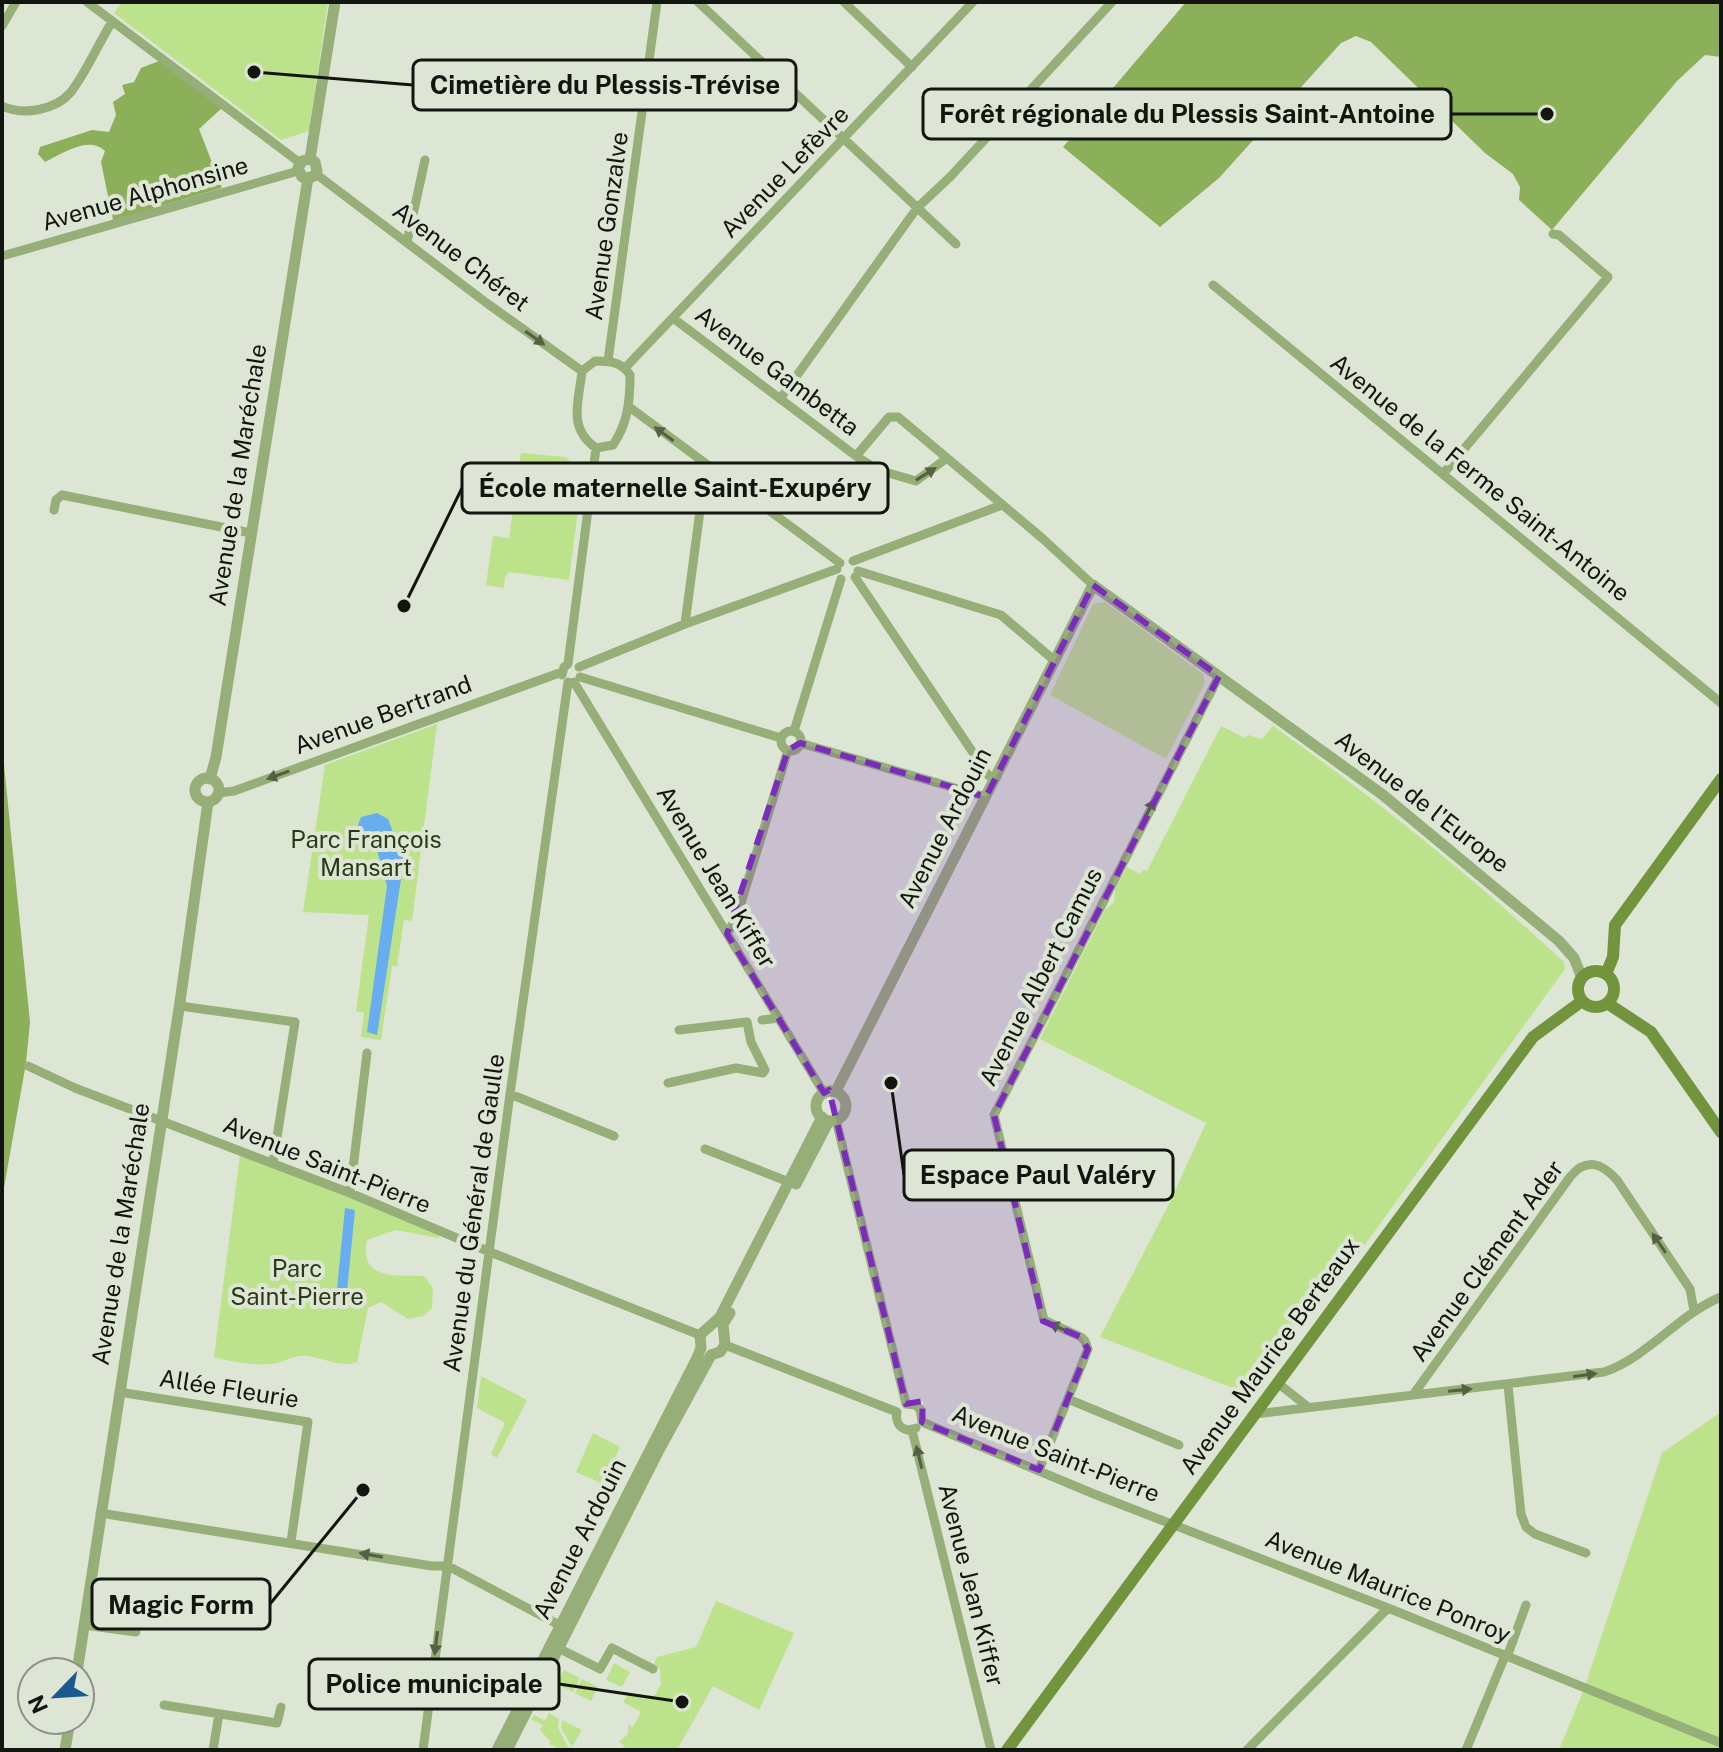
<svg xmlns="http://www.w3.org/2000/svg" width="1723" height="1752" viewBox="0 0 1723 1752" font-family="'Public Sans',sans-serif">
<rect width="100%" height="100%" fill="#dde5d4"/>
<path fill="#bde28c" d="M122 2H328L309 131 281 140 114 13Z
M521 453 565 457 583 471 569 580 509 572 505 577 504 588 486 585 493 536 509 538Z
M1105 602 1203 674 1205 683 1166 759 1050 695 1093 604Z
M437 724 412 921 404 920 397 966H392L381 1040 361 1037 364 1013 356 1011 369 915 303 912 325 765Z
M1221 726 1245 738 1248 735 1262 739 1273 726C1375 798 1472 877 1564 962L1565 969 1356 1257 1343 1258 1283 1339 1288 1351 1254 1396 1100 1337 1168 1206 1206 1123 1040 1039 1105 910 1114 902 1115 890 1127 867 1140 874 1143 870 1147 871Z
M240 1155 440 1232 439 1238 396 1230 367 1240C359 1281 396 1275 424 1276L433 1288 432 1308 423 1316 408 1319 381 1302 368 1308 357 1362C341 1368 324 1358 307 1356 293 1354 284 1363 271 1364 253 1365 231 1362 214 1357Z
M481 1376 527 1400 497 1458 491 1454 505 1423 477 1408Z
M1721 1412V1750H1559L1584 1689 1662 1453Z
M593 1433 620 1447 603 1484 576 1472Z
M716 1601 794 1633 759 1710 713 1686 677 1750H622L624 1745 619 1742 628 1734V1725L633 1727 641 1712 623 1702 629 1693 644 1699 655 1695 661 1684 660 1669 654 1664 657 1657 696 1647Z
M614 1663 630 1672 622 1687 606 1680Z
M564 1670 580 1678 573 1692 557 1684Z
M582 1679 598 1687 591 1701 575 1693Z
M549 1713 559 1719 558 1728 568 1747 582 1750H561L549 1744 551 1742 540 1730 543 1725 531 1719 534 1715 545 1721Z
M562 1720 582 1730 572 1747 561 1728Z"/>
<path fill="#8caf5a" d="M1186 2H1721V57L1705 55 1677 81 1552 230 1519 200 1520 187 1513 174 1485 153 1371 42 1356 36 1341 43 1219 178 1160 227 1063 147Z
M159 61 222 108 199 129 222 188 113 220 101 162 105 151C88 135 62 154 45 162L38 154 40 147 92 130 109 132 116 115 113 102 125 94 122 85 134 82 141 68Z
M2 745 30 1022 26 1063 2 1199Z"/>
<path fill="#68adef" d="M377 813 388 819 404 860 377 1035 367 1032 387 886 377 850 374 846 360 841 358 825 361 817Z
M345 1208 355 1210 346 1301 336 1299Z"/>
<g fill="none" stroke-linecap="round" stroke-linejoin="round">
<path stroke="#96ae77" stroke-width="9" d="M87 2 300 163
M698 2 956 244
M844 2 912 67
M2 26 16 2
M2 106C23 116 56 110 71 92 87 71 98 44 112 22
M316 174 488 304 582 371
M407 242 425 160
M2 256 298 171
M1213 285 1721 703
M673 318 856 456 878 470 916 481 947 458 898 417H889L856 456
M595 361C610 361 622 362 630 375 630 401 628 423 613 445L596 448C567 428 579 401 582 371Z
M608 361 657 2
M625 368 973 2
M780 399 917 208 950 177 1112 2
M628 406 840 563
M947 458 1042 538 1093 585
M1443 474 1608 277 1559 235 1553 234
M54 510 56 500 62 495 251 533
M853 561 1002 505
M858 571 1001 615 1055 661
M855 577 988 775 995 779
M685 624 705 473 708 466
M579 667 685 624 837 569
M562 675 564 667 568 664 596 448
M580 677 781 738
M574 682 824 1093
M794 731 841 579
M781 741a10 10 0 1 1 20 0a10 10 0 1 1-20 0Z
M800 743 986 797
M218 793 234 791 562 672
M727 934 737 916 788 750
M180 1006 295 1022 273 1163
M762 1020 779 1018
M28 1066 75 1088 350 1193 490 1252 700 1335
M668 1083 736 1068 763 1073 765 1070 751 1042 747 1022 679 1030
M510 1094 614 1136
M836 1120 906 1404
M705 1149 789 1182
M350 1193 367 1053
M725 1345 897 1412
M1279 1384 1308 1407
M1508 1385 1521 1514 1526 1527 1535 1534 1586 1553
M119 1392 308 1422 291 1542
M1413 1395 1570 1177C1586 1157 1602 1163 1617 1180L1690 1289 1694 1311
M1068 1399 1179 1445
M906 1404 915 1405 920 1409 922 1422
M897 1412C895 1421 899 1428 908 1430L916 1428
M1256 1414 1604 1372C1648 1357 1679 1314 1721 1297
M922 1422 1094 1494 1388 1608 1721 1743
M912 1430 991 1750
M1039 1470 1088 1349 1085 1341 1081 1337 1044 1320 994 1115 1219 676
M100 1513 432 1566H448L565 1628
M84 1625 136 1632
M552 1645 600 1669 612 1648 653 1669
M1507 1657 1526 1605
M164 1705 277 1723 281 1707
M213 1750 219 1714
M423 1750 510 1094 568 682
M1247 1750 1388 1608
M1466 1750 1505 1656"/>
<path stroke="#96ae77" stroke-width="11" d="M310 159 335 2
M308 178 302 177 298 168 302 161 310 159
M308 178 314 176 317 171 315 162 310 159
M195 790a12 12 0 1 1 24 0a12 12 0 1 1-24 0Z
M210 779 216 757 308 178
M816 1106a15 15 0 1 1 30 0a15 15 0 1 1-30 0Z
M836 1091 1093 585 1383 795 1559 941 1574 958 1582 978
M796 1184 829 1121
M711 1355 720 1352 725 1345 723 1324 730 1313
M77 1672 180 1002 208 802
M65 1750 70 1720
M497 1750 697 1358 701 1348 700 1335 720 1317 822 1117
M507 1750 659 1450 711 1355"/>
<path stroke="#71943d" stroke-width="12" d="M1578 989a18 18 0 1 1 36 0a18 18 0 1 1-36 0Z
M1606 974 1613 957 1615 925 1721 779
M1607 1003 1651 1032 1721 1132
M1007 1750 1533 1037 1582 1001"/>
</g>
<defs><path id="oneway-solid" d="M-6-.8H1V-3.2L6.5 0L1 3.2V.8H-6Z" transform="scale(2)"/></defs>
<g fill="#546244">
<use href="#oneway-solid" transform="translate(535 338) rotate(36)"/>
<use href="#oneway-solid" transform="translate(664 434) rotate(-144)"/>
<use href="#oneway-solid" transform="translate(926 474) rotate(-32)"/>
<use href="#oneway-solid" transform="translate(278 775) rotate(160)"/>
<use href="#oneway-solid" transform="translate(1149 810) rotate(-63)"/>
<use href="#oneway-solid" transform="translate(1659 1243) rotate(-124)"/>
<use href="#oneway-solid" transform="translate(1060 1328) rotate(-156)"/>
<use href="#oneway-solid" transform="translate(1585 1375) rotate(-8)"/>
<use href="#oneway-solid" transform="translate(1460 1390) rotate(-6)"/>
<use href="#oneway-solid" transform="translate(919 1457) rotate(-104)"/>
<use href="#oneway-solid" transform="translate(371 1555) rotate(-170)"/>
<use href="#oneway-solid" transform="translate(436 1643) rotate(97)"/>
</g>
<path fill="#7b2cbf" fill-opacity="0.2" stroke="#7b2cbf" stroke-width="6" stroke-dasharray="16 10" stroke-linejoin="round" d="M1093 585 1219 676 994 1115 1043 1321 1081 1337 1088 1349 1039 1470 922 1422 923 1401 906 1404 829 1090 824 1093 727 934 788 750 800 743 986 797Z"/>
<g text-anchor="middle" stroke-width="8" stroke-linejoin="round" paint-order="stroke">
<g font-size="24" fill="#131610" stroke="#dde5d4">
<text transform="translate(785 172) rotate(-46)" y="8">Avenue Lefèvre</text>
<text transform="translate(145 194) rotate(-16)" y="8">Avenue Alphonsine</text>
<text transform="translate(607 226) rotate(-82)" y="8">Avenue Gonzalve</text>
<text transform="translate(461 257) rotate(37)" y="8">Avenue Chéret</text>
<text transform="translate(777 371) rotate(37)" y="8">Avenue Gambetta</text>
<text transform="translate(238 475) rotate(-81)" y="8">Avenue de la Maréchale</text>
<text transform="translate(1480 478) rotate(39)" y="8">Avenue de la Ferme Saint-Antoine</text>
<text transform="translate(383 715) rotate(-20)" y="8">Avenue Bertrand</text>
<text transform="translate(1422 802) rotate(38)" y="8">Avenue de l'Europe</text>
<text transform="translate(945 828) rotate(-63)" y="8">Avenue Ardouin</text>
<text transform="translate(716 877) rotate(59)" y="8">Avenue Jean Kiffer</text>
<text transform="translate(1041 977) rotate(-63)" y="8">Avenue Albert Camus</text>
<text transform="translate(327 1165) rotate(22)" y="8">Avenue Saint-Pierre</text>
<text transform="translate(474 1213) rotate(-82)" y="8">Avenue du Général de Gaulle</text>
<text transform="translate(121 1234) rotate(-81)" y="8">Avenue de la Maréchale</text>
<text transform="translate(1487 1261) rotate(-54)" y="8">Avenue Clément Ader</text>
<text transform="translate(1270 1356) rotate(-54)" y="8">Avenue Maurice Berteaux</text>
<text transform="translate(229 1389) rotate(9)" y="8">Allée Fleurie</text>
<text transform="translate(1056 1454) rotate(22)" y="8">Avenue Saint-Pierre</text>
<text transform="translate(580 1539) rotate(-63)" y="8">Avenue Ardouin</text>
<text transform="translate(971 1585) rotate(76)" y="8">Avenue Jean Kiffer</text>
<text transform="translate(1388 1587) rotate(22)" y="8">Avenue Maurice Ponroy</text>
</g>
<g font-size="24" fill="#2b3a16" stroke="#dde5d4">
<text x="366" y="848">Parc François<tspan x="366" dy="28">Mansart</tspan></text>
<text x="297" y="1277">Parc<tspan x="297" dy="28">Saint-Pierre</tspan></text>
</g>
</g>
<path fill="none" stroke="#131610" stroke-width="3" d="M254 72L413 85M1547 114L1451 114M404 606L462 488M891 1083L904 1175M363 1490L270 1604M682 1702L559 1684"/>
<g fill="#131610" stroke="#dde5d4" stroke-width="3">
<circle cx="254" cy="72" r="8"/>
<circle cx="1547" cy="114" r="8"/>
<circle cx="404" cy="606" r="8"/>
<circle cx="891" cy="1083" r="8"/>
<circle cx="363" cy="1490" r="8"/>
<circle cx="682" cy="1702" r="8"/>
</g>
<g fill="#dde5d4" stroke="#131610" stroke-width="3">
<rect x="413" y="60" width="383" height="50" rx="8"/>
<rect x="923" y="89" width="528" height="50" rx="8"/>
<rect x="462" y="463" width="426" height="50" rx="8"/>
<rect x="904" y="1150" width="269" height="50" rx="8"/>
<rect x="92" y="1579" width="178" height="50" rx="8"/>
<rect x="309" y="1659" width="250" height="50" rx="8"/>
</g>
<g font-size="26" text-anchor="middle" font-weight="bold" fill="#131610">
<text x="605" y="94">Cimetière du Plessis-Trévise</text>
<text x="1187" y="123">Forêt régionale du Plessis Saint-Antoine</text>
<text x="675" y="497">École maternelle Saint-Exupéry</text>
<text x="1038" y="1184">Espace Paul Valéry</text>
<text x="181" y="1614">Magic Form</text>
<text x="434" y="1693">Police municipale</text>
</g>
<rect width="1723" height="1752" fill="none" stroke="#131610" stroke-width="8"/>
<g transform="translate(56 1696) rotate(245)"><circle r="38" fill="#dde5d4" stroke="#8c9286" stroke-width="2"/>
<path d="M0-6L14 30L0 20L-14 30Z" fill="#19598f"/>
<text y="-12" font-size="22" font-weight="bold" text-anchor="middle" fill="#131610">N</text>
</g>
</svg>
